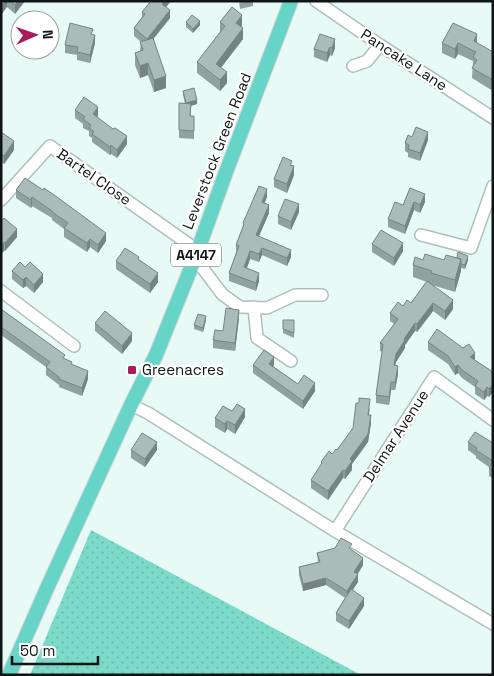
<svg xmlns="http://www.w3.org/2000/svg" width="494" height="676" viewBox="0 0 494 676" font-family="'Space Grotesk',sans-serif">
<defs>
<pattern id="grass-dots" width="8" height="8" patternUnits="userSpaceOnUse" patternTransform="scale(1.25)"><rect width="8" height="8" fill="#7cdac9"/><path d="M2 2h.1M6 6h.1" fill="none" stroke="#6abaac" stroke-width="1.8" stroke-linecap="round"/></pattern>
</defs>
<rect width="100%" height="100%" fill="#e7faf6"/>
<path fill="url(#grass-dots)" d="M91 530 361 675H30Z"/>
<g fill="none" stroke-linecap="round" stroke-linejoin="round">
<defs>
<path id="minor" d="M316 1 380 45 493 118
M353 66 367 61 380 45
M1 200 50 146 197 250
M421 235 471 248 493 186
M195 258 222 294 240 307 267 308 295 295H322
M1 291 74 346
M254 307 257 338 291 361
M131 405 148 413 335 531 493 624
M335 531 434 377 493 420"/>
<path id="major" d="M9 675 48 586 131 405 156 355 195 258 226 172 291 1"/>
</defs>
<use href="#minor" stroke="#aec0bc" stroke-width="14"/>
<use href="#major" stroke="#d4d5d5" stroke-width="16"/>
<use href="#minor" stroke="#fff" stroke-width="11"/>
<use href="#major" stroke="#66d5c8" stroke-width="14"/>
</g>
<path fill="#91a29e" d="M1 1H25L15 14 7 7Z
M151 1H171L166 7 170 18 153 39 166 88 154 92 148 75 140 78 135 65V53L140 51 141 42 134 36V28L142 17V12Z
M239 1H253V6L240 9Z
M186 22 200 25 193 33 186 27Z
M220 22 242 26 241 27 243 39 221 68 227 83 220 91 197 73V62L220 32Z
M320 34 335 48 332 56 330 55 327 62 314 57V49Z
M93 35 95 43 90 63 77 60V55L65 53V45Z
M442 43H477L493 52V91L472 78 473 61 458 54 455 59 442 53Z
M183 91 197 104 191 106V116H194V139L179 138V103L185 104 183 95Z
M75 110 98 116 97 117 127 144 117 158 111 154 110 155 92 142V138L89 136V131L83 128V124L75 118Z
M1 132 14 150 4 164 1 162Z
M412 137 428 140 420 161 408 157V153L405 151V143Z
M292 165 294 175 287 193 274 187V179Z
M25 178 106 241 98 253 90 247 87 252 64 237V229L52 220V218L32 206 31 208 16 198V190Z
M410 188 425 202 420 213 414 210 405 234 388 227V219L403 205Z
M267 197 264 203 269 213 259 236 291 257 287 266 262 255 259 262 250 259 247 268 259 281 256 291 229 281V273L236 253V245L243 227V223Z
M299 212 291 230 278 224V216Z
M1 222 17 237 5 251H4Z
M372 244 403 251 394 266 372 252Z
M457 258 468 260 465 269 461 268V271L455 292 432 285 453 309 445 320 433 311 417 332 415 331 405 345V348L396 362 395 365 398 374 395 390H391L389 405 376 403V395L382 352 380 351V343L394 324 390 321V313L403 306 411 303 427 282 413 277V265L423 260H444Z
M116 261 158 282 150 293 116 269Z
M12 271 43 282 34 293 26 286 23 288 12 279Z
M1 309 72 365 88 379 82 396 59 387V385L46 375V367L1 335Z
M239 318 235 351 213 348V340L223 331Z
M206 320 203 332 194 329V325Z
M283 320H294V338L283 333Z
M95 323 132 341 122 354 95 331Z
M428 342 475 360 493 372 489 397 487 396 484 400 475 394V387L462 378 458 373 455 375 448 364 428 350Z
M253 365H274L273 366 298 384 315 391 303 409 253 373Z
M370 408 369 415 371 423 368 442 352 464V470L345 479 343 478 328 500 311 488V480L321 465V462L337 450Z
M232 411 245 417 235 434 227 429 225 433 215 427V418Z
M468 442 493 443V478L489 476V467L476 458V456L468 450Z
M131 450H157L145 467 131 458Z
M352 550 363 565 358 574V582L352 590 364 606 349 629 336 621V613L345 598 326 585 303 591 299 575V567L318 562 317 553Z"/>
<path fill="#768481" d="M5 1H7V7L1 15V6Z
M18 1H25L15 14V5Z
M165 1H171L162 12V4Z
M170 10V18L147 47V39Z
M242 15V26L236 34V23Z
M200 21V25L193 33V29Z
M243 28V39L216 74V64Z
M477 34V44L474 52V41Z
M95 35V43L90 63V55Z
M335 39V48L332 56V48Z
M458 43V54L455 59V49Z
M330 47V55L327 62V53Z
M148 63V75L140 78V66Z
M227 72V83L220 91V80Z
M166 76V88L154 92V80Z
M197 100V104L186 107V103Z
M98 107V116L93 122V114Z
M428 132V140L420 161V153Z
M127 136V144L117 158V150Z
M14 141V150L4 164V156Z
M111 145V154L110 155V147Z
M294 166V175L287 193V184Z
M267 189V197L262 210V202Z
M425 194V202L420 213V205Z
M32 197V206L31 208V200Z
M414 202V210L405 234V226Z
M299 204V212L291 230V222Z
M269 205V213L256 243V235Z
M17 229V237L5 251V243Z
M106 233V241L98 253V245Z
M90 239V247L87 252V243Z
M4 242V251L1 254V246Z
M403 243V251L394 266V258Z
M262 248V255L259 262V254Z
M291 250V257L287 266V258Z
M250 251V259L244 275V267Z
M468 256V260L465 269V265Z
M461 259V271L455 292V280Z
M158 273V282L150 293V284Z
M259 273V281L256 291V283Z
M43 274V282L34 293V285Z
M26 277V286L23 288V280Z
M453 300V309L445 320V311Z
M433 303V311L417 332V324Z
M239 310V318L235 351V343Z
M206 316V320L203 332V328Z
M415 323V331L405 345V348L396 362 394 373V365L396 354 404 339Z
M132 333V341L122 354V346Z
M475 353V361L470 357Z
M274 357V365L269 372V364Z
M458 365V373L455 375V367Z
M398 366V374L395 390V382Z
M88 371V379L82 396V388Z
M391 382V390L389 405V397Z
M315 383V391L303 409V401Z
M493 384V392L489 397V389Z
M487 387V396L484 400V392Z
M245 409V417L235 434V425Z
M371 415V423L368 442 352 464V470L345 479V471L350 459Z
M227 421V429L225 433V424Z
M157 442V450L145 467V459Z
M343 470V478L328 500V491Z
M363 558V565L354 579V572Z
M358 574V582L347 599V591Z
M326 578V585L303 591V584Z
M364 598V606L349 629V621Z"/>
<path fill="#a9bcb8" stroke="#768481" d="M1 1H5L1 6Z
M10 1H18L15 5Z
M151 1H165L162 4 170 10 147 39 134 28 145 14 142 12Z
M232 7 242 15 236 23 243 28 216 64 227 72 220 80 197 62 225 26 220 22Z
M192 15 200 21 193 29 186 22Z
M70 23 93 29 91 34 95 35 90 55 77 52 78 47 65 45Z
M453 23 477 34 474 41 493 52V80L472 68 477 60 473 57 476 52 458 43 455 49 442 43Z
M320 34 335 39 332 48 330 47 327 53 314 49Z
M153 38 166 76 154 80 148 63 140 66 135 53 143 50 140 42Z
M194 88 197 100 186 103 183 91Z
M84 97 98 107 93 114 113 129 115 128 127 136 117 150 111 145 110 147 92 134 94 132 89 128 91 125 83 119 85 117 75 110Z
M179 103 191 104 190 116H194V131L179 130Z
M416 127 428 132 420 153 408 149 409 145 405 143 408 135 412 137Z
M1 132 14 141 4 156 1 154Z
M283 157 292 161 290 165 294 166 287 184 274 179Z
M25 178 43 190 44 188 57 197 106 233 98 245 90 239 87 243 64 228 68 223 52 212V211L32 197 31 200 16 190Z
M259 186 267 189 262 202 269 205 256 235 291 250 287 258 262 248 259 254 250 251 244 267 259 273 256 283 229 273 239 246 236 245 244 224 243 223Z
M410 188 425 194 420 205 414 202 405 226 388 219 395 202 403 205Z
M285 199 299 204 291 222 278 216Z
M4 218 17 229 5 243 4 242 1 246V222Z
M381 230 403 243 394 258 372 244Z
M125 248 139 257 138 259 158 273 150 284 116 261Z
M458 252 468 256 465 265 461 264V259L457 258Z
M425 254 444 260 446 255 461 259 455 280 431 273 432 271 413 265 415 257 423 260Z
M20 262 25 267 30 262 43 274 34 285 26 277 23 280 12 271Z
M427 281 453 300 445 311 433 303 417 324 415 323 404 339 405 340 396 354 394 365 398 366 395 382H391L389 397 376 395 383 344 380 343 398 319 390 313 398 302 403 306 407 300 411 303Z
M226 308 239 310 235 343 213 340 215 330 223 331Z
M1 309 65 355 63 358 72 362 71 364 88 371 82 388 59 379V377L46 367 50 362 1 327Z
M105 311 132 333 122 346 95 323Z
M198 314 206 316 203 328 194 325Z
M283 320H294V333L283 329Z
M437 329 463 348 469 344 475 353 470 357 493 372V384L489 389 487 387 484 392 475 386 478 381 462 370 458 365 455 367 448 356 428 342Z
M264 350 274 357 269 364 298 384 304 375 315 383 303 401 253 365Z
M359 398 370 399 368 415H371L368 434 350 459 352 461 345 471 343 470 328 491 311 480 322 463 321 462 329 451 332 454 336 449 337 450 353 428 356 403H359Z
M237 404 245 409 235 425 227 421 225 424 215 418 223 406 232 411Z
M475 432 493 443V461L476 450 477 448 468 442Z
M142 433 157 442 145 459 131 450Z
M493 462V470L489 468Z
M341 538 352 544 349 548 363 558 354 572 358 574 347 591 326 578 303 584 299 567 320 562 317 553 335 548Z
M351 589 364 598 349 621 336 613Z"/>
<rect fill="#a91b5a" stroke="#fff" stroke-width="2" x="127" y="365" width="10" height="10" rx="2.5"/>
<g text-anchor="middle" stroke-width="4.5" stroke-linejoin="round" paint-order="stroke">
<rect fill="#fff" stroke="#575b5a" stroke-width="1" x="171" y="243.5" width="50" height="23" rx="4"/>
<g font-size="14" font-weight="bold" fill="#0f1514">
<text x="196" y="260">A4147</text>
</g>
<g font-size="15" fill="#0f1514" stroke="#fff">
<text transform="translate(404 60) rotate(33)" y="5">Pancake Lane</text>
<text transform="translate(217 151) rotate(-69)" y="5">Leverstock Green Road</text>
<text transform="translate(94 177) rotate(35)" y="5">Bartel Close</text>
<text transform="translate(396 436) rotate(-57)" y="5">Delmar Avenue</text>
</g>
<g font-size="15" fill="#0f1514" stroke="#fff" text-anchor="start">
<text x="142" y="375">Greenacres</text>
</g>
</g>
<rect width="494" height="676" fill="none" stroke="#0f1514" stroke-width="5"/>
<g transform="translate(35 35) rotate(88)"><circle r="24" fill="#ffffff" stroke="#9fa1a1"/>
<path d="M0-4L9 19L0 12L-9 19Z" fill="#a91b5a"/>
<text y="-8" font-size="14" font-weight="bold" text-anchor="middle" fill="#0f1514">N</text>
</g>
<path d="M12 656v8h86v-8" fill="none" stroke="#0f1514" stroke-width="2.5"/>
<text x="20" y="656" font-size="15" fill="#0f1514" stroke="#ffffff" stroke-width="4" paint-order="stroke">50 m</text>
</svg>
